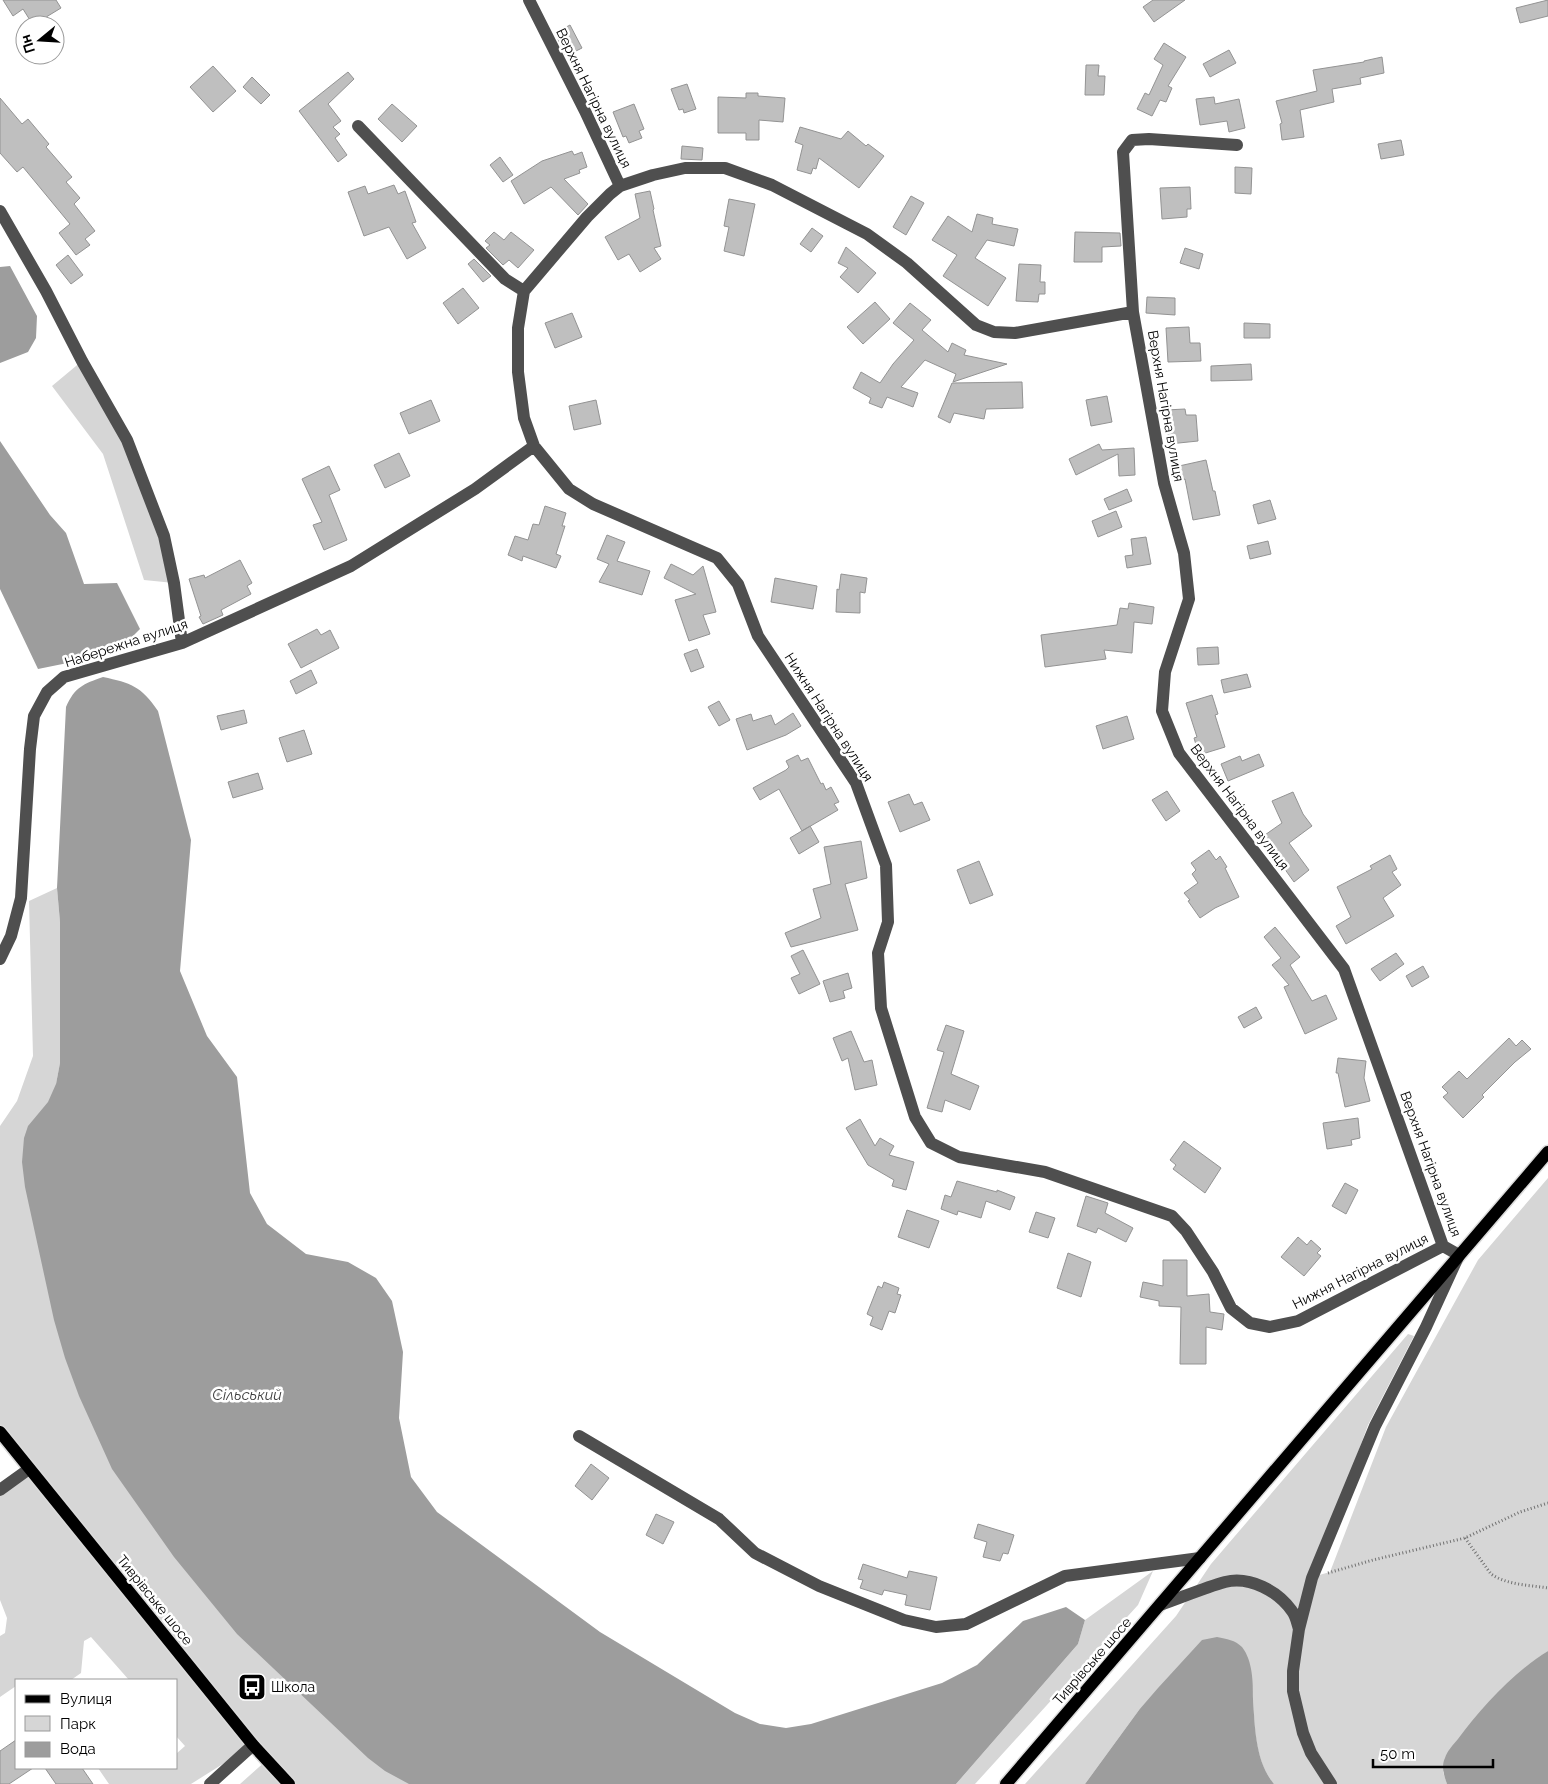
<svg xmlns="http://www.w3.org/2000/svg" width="1548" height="1784" viewBox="0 0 1548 1784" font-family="Raleway,sans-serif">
<rect width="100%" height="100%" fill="#fff"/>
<path fill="#d6d6d6" d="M82 361 127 440 174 583 144 580 103 454 52 386Z
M57 888 60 922V1063L56 1084 445 1784H240L267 1760 253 1745 191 1784H109L98 1768H176V1754L185 1746 176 1736V1680H129L91 1637 84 1641 81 1673 71 1680H16V1686L0 1697V1636L5 1633 7 1618 0 1600V1490L29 1469 0 1432V1126L17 1101 33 1056 29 901Z
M1548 1178V1651L1539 1657 1443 1772 1447 1784H1274C1245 1749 1260 1695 1246 1655L1139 1710 1085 1784H1025L1176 1616 1211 1564 1408 1334 1414 1336 1368 1425 1312 1577 1330 1572 1386 1427 1478 1260Z
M1153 1571 1138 1605 975 1784H956L1078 1644 1085 1620Z"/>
<path fill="#9d9d9d" d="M10 266 37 316 36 338 28 352 0 363V267Z
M0 441 50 515 66 533 84 584 117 583 140 629 132 637 97 657 38 669 0 589Z
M103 677C131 683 141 686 158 711L191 840 180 971 207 1036 237 1077 250 1193 267 1224 306 1254 348 1262 376 1278 392 1301 403 1352 399 1418 411 1477 437 1512 600 1632 735 1713 760 1724 786 1728 811 1724 942 1683 977 1665 1023 1621 1066 1607 1085 1620 1078 1644 956 1784H409L385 1771 368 1758 237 1634 174 1557 112 1469 79 1396 65 1358 54 1320 25 1187 22 1162 24 1138 28 1126 48 1102 56 1084 60 1063V922L57 888 66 707C75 687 83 684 103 677Z
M1217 1637C1227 1639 1235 1640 1242 1647 1253 1661 1253 1683 1253 1699 1255 1727 1255 1761 1274 1784H1085L1139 1710 1158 1688 1202 1640Z
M1548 1651V1784H1447C1444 1776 1441 1766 1445 1758 1447 1751 1453 1745 1458 1739 1481 1708 1515 1671 1548 1651Z"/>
<path fill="#bfbfbf" stroke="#939393" d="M3 0H56L61 8 33 25 23 9 13 16Z
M1153 0H1185L1154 22 1143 7Z
M1548 0V16L1520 23 1516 8Z
M570 25 582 48 566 56 555 33Z
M1164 43 1186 57 1168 86 1172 88 1166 102 1160 100 1152 116 1137 109 1145 93 1149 95 1163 65 1154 59Z
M1229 50 1236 63 1210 77 1203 64Z
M1382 57 1384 73 1360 78 1361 84 1332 89 1334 102 1300 110 1304 137 1282 140 1280 124 1282 123 1276 101 1317 91 1313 70 1364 62V61Z
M1086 65H1099L1098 76H1105L1104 95H1085Z
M213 66 236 91 213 112 190 87Z
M348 72 354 79 328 104 341 121 333 127 340 134 335 138 347 155 338 162 299 111Z
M252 77 270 95 261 104 243 87Z
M687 84 696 109 684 113 683 109 679 110 671 89Z
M746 93H758V96L785 98 783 122 759 120V140H746V133H718V97L746 98Z
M1214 97 1215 104 1239 99 1245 128 1229 132 1227 121 1200 125 1196 99Z
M0 98 22 124 28 119 49 144 46 147 72 177 66 182 80 198 74 204 95 231 85 239 90 245 76 255 59 233 70 224 23 167 17 172 0 153Z
M392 104 417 126 402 142 378 119Z
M634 104 644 129 639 131 642 138 629 143 626 136 623 137 613 112Z
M800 127 841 139 848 131 866 146 868 144 884 156 859 188 819 158 816 169 813 168 811 174 797 170 803 145 795 142Z
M1401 140 1404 155 1381 159 1378 144Z
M682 146 703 148 702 160 681 159Z
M572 151 574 155 582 152 587 167 579 170 580 173 564 179 588 204 578 215 551 187 524 204 511 181 542 161Z
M500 157 513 175 503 182 490 165Z
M1235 167 1252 168 1251 194 1235 193Z
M394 185 398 194 405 191 416 222 412 223 426 248 407 259 389 227 364 236 348 192 365 186 368 194Z
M1190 187 1191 209H1187V217L1162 219 1160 188Z
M650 191 654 209 653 210 661 246 654 248 661 259 640 272 629 254 618 260 605 237 640 218 635 194Z
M911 196 924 203 906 235 893 227Z
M729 199 755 204 744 256 724 251 729 227 724 226Z
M977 214 993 218 992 224 1018 229 1014 246 987 240 975 258 1006 278 988 306 943 276 957 255 932 240 948 216 972 232Z
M812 228 823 236 811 252 800 244Z
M494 232 504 240 511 232 534 250 518 268 509 260 503 265 486 248 490 245 485 241Z
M1075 232 1120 233 1121 246 1102 247V262H1074Z
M846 247 876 273 858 293 840 277 848 268 838 263Z
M1185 248 1203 254 1199 269 1180 263Z
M68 255 83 275 71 284 56 265Z
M474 259 491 276 483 282 468 264Z
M1019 264 1041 265 1040 282H1045V294H1039L1038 302 1016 301Z
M463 288 479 308 458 324 443 303Z
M1147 297 1175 298V315L1146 313Z
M875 302 890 319 863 344 847 327Z
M910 303 931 320 922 330 948 352 952 343 966 350 964 355 1007 364 953 382 956 374 925 360 901 387 918 393 913 407 887 397 882 408 869 403 871 398 853 388 861 372 880 383 893 364 914 340 893 323Z
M572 313 582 337 555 348 545 323Z
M1244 323 1270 324V338H1244Z
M1189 327 1190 343H1200L1201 361 1168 362 1166 328Z
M1251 364 1252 380 1211 381V366Z
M1022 382 1023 408 986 409 984 419 954 413 950 423 938 417 952 383Z
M1107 396 1112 422 1091 426 1086 400Z
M431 400 440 421 409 434 400 413Z
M596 400 601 424 574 430 569 406Z
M1185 409 1186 415H1196L1198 441 1169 444 1166 410Z
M1099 444 1102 450 1134 448 1135 475 1119 476 1118 454 1076 475 1069 459Z
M399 453 410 476 385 488 374 465Z
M1206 460 1213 491H1215L1220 515 1193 520 1185 479 1182 480 1179 466Z
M329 466 340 490 329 495 347 540 324 550 313 525 322 522 302 479Z
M1127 489 1132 501 1109 510 1104 499Z
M1270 500 1276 519 1258 524 1253 505Z
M545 506 566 513 562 526H565L556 554 561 556 556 568 523 556 522 561 508 555 515 536 528 540 533 524 539 525Z
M1116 511 1122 527 1098 537 1092 521Z
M607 535 625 542 617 561 650 571 642 595 599 582 609 564 597 559Z
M1146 537 1151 564 1127 568 1125 556 1133 555 1131 539Z
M1268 541 1271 554 1250 559 1247 546Z
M240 560 252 583 247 586 251 594 221 610 223 615 203 624 199 617 201 616 189 579 204 575 205 578Z
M671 564 693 575 703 566 716 612 703 615 710 634 689 641 675 600 696 594 664 578Z
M841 574 867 578 865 593 860 592V613L836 612 837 589 839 590Z
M775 578 817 586 813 609 771 602Z
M1129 603 1154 607 1152 624 1134 622 1132 653 1104 650 1106 659 1045 667 1041 635 1117 625 1120 608 1128 609Z
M317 629 321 635 330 630 339 648 301 668 288 644Z
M1218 647 1219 664 1198 665 1197 648Z
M697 649 704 667 691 672 684 654Z
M311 670 317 683 296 694 290 681Z
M1247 674 1251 687 1224 693 1221 680Z
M1212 695 1218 714 1215 715 1225 747 1199 755 1194 738 1197 737 1186 703Z
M719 701 730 720 719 726 708 707Z
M244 710 247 723 221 730 217 716Z
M793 713 801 726 786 735 747 750 736 719 751 714 753 721 771 715 775 725Z
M1127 716 1134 739 1103 749 1096 726Z
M304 730 312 754 287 762 279 738Z
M1259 754 1264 766 1228 781 1221 764 1240 756 1242 761Z
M798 755 801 761 808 758 821 784 823 783 826 790 831 787 839 802 834 804 838 810 802 831 779 789 760 800 753 788 786 770 789 767 786 761Z
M258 773 263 789 233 798 228 782Z
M1167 791 1180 811 1166 821 1152 800Z
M1293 792 1303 814 1312 826 1289 843 1309 870 1294 882 1262 837 1282 823 1272 801Z
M909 794 914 805 922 802 930 820 900 832 888 802Z
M810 826 819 842 799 854 790 838Z
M861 841 867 878 845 884 858 930 791 947 785 933 821 918 813 889 831 884 824 847Z
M1209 850 1216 860 1220 856 1227 867 1225 868 1239 897 1215 908 1200 918 1188 901 1190 900 1184 893 1198 883 1192 874 1196 870 1191 863Z
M1390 855 1397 869 1392 872 1401 885 1383 898 1394 916 1346 944 1336 926 1351 917 1337 887 1372 869 1370 866Z
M979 861 993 895 970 904 957 870Z
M1275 927 1300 957 1290 965 1312 1001 1326 995 1337 1019 1305 1034 1284 987 1289 985 1272 965 1281 958 1264 937Z
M803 950 820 984 799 994 791 978 800 974 791 956Z
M1396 953 1404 964 1380 981 1371 969Z
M1423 966 1429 977 1412 987 1406 976Z
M848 973 852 988 843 991 845 998 830 1002 823 981Z
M1256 1007 1262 1018 1244 1028 1238 1017Z
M946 1025 964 1031 951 1074 979 1086 970 1110 945 1100 942 1112 927 1108 944 1052 937 1050Z
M851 1031 864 1062 872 1060 877 1085 855 1090 848 1058 842 1061 833 1038Z
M1509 1038 1516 1046 1522 1040 1531 1049 1515 1062 1482 1095 1484 1097 1463 1118 1443 1097 1448 1093 1442 1087 1459 1071 1467 1079Z
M1338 1058 1366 1061 1364 1078 1370 1101 1345 1107 1338 1073H1336Z
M1358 1118 1360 1138 1351 1140 1352 1145 1327 1149 1323 1123Z
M860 1119 875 1146 880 1138 894 1146 889 1155 914 1162 906 1190 892 1186 894 1180 868 1165 846 1128Z
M1184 1141 1221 1168 1205 1193 1173 1169 1176 1165 1170 1160Z
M957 1181 997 1192V1190L1015 1197 1010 1210 986 1201 981 1218 958 1211 957 1215 941 1209 945 1195 951 1197Z
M1345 1183 1358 1190 1346 1214 1332 1206Z
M1086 1196 1108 1203 1105 1213 1133 1228 1126 1242 1098 1228 1096 1233 1077 1226Z
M907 1210 939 1221 929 1248 898 1237Z
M1036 1212 1055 1218 1048 1238 1029 1232Z
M1298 1237 1307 1245 1311 1240 1321 1249 1317 1253 1321 1256 1304 1276 1281 1257Z
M1068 1253 1091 1262 1081 1297 1057 1288Z
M1163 1260H1187V1296L1209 1294 1210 1312 1224 1314 1222 1330 1206 1327V1364H1180L1181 1307 1159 1306V1301L1140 1297 1143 1282 1163 1286Z
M884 1282 899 1288 897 1294 901 1295 895 1313 889 1311 882 1330 870 1325 873 1317 867 1314 878 1286 882 1288Z
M591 1464 609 1478 592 1500 575 1486Z
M656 1514 674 1522 663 1544 646 1535Z
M978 1524 1014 1535 1008 1554 1003 1553 1000 1561 983 1557 987 1542 974 1538Z
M863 1564 907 1578 909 1571 937 1577 930 1610 905 1605 907 1595 884 1590 882 1595 860 1588 863 1580 858 1579Z
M16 1740V1768H33L9 1784H0V1751Z
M45 1768H82L93 1784H56Z"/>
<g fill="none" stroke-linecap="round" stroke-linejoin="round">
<defs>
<path id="major" d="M0 1432 253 1745 289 1784
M1006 1784 1548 1152"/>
</defs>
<use href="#major" stroke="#dbdbdb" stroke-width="15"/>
<path stroke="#717171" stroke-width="3" stroke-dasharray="1 2.5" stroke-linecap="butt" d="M1465 1538 1491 1574C1507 1585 1529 1585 1548 1588
M1328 1573 1373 1560 1465 1538 1520 1512 1548 1503"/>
<path stroke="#4f4f4f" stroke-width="12" d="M529 0 585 111 620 186
M358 126 505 279 524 291
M1237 145 1149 139 1132 140 1123 152 1133 312 1164 483 1184 553 1189 599 1165 672 1162 711 1179 753 1344 969 1443 1246 1459 1255 1426 1327 1375 1426 1312 1578 1299 1629 1293 1671V1691L1303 1733 1311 1753 1331 1784
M0 211 46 291 82 361 127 440 164 536 174 583 182 643
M1133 312 1015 333 994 332 976 325 907 263 867 234 772 185 725 168H685L653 175 620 186 610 194 587 217 524 291 518 328V372L524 418 534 446 569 489 593 504 717 558 738 584 758 636 856 783 886 865 888 922 878 953 881 1008 915 1117 931 1143 959 1157 1045 1172 1172 1216 1186 1231 1213 1272 1231 1308 1250 1323 1270 1327 1298 1321 1443 1246
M0 959 11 936 21 898 30 749 34 716 47 692 64 677 182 643 351 566 475 489 534 446
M579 1436 719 1519 755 1553 819 1586 904 1620 936 1627 966 1624 1065 1576 1200 1558
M0 1490 29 1469
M1160 1605C1181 1598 1203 1588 1225 1582 1250 1576 1278 1591 1292 1611 1296 1616 1297 1623 1299 1629
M210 1784 253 1745"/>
<use href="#major" stroke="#000" stroke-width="12"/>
</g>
<defs>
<symbol id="bus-square" viewBox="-11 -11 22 22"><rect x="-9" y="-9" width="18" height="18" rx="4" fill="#000" stroke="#fff"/><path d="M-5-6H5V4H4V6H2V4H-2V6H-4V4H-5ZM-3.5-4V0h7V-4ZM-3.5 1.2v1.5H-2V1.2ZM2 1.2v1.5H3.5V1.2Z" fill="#fff"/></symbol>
</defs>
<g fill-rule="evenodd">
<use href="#bus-square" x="236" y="1671" width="32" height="32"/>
</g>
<g text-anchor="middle" stroke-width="5" stroke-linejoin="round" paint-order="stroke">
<g font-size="14" fill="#000" stroke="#fff">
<text transform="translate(594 98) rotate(64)" y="5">Верхня Нагірна вулиця</text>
<text transform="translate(1166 406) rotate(80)" y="5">Верхня Нагірна вулиця</text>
<text transform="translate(126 643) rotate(-18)" y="5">Набережна вулиця</text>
<text transform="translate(829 717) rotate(57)" y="5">Нижня Нагірна вулиця</text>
<text transform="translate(1240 807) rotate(53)" y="5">Верхня Нагірна вулиця</text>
<text transform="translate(1431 1164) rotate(70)" y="5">Верхня Нагірна вулиця</text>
<text transform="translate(1360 1271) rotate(-27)" y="5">Нижня Нагірна вулиця</text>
<text transform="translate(155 1600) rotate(51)" y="5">Тиврівське шосе</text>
<text transform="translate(1092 1661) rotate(-49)" y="5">Тиврівське шосе</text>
</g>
<g font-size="14" fill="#000" stroke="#fff" text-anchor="start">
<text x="271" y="1692">Школа</text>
</g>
<g font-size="15" font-style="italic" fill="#3e3e3e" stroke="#fff">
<text x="247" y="1400">Сільський</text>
</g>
</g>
<rect x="15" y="1679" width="162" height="90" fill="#ffffff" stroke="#999999"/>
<rect x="25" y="1695" width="25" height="8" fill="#000000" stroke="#999999"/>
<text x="60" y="1704" font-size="15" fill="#000000">Вулиця</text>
<rect x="25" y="1716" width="25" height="15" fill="#d6d6d6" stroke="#999999"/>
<text x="60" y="1729" font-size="15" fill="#000000">Парк</text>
<rect x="25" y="1742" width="25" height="15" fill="#9d9d9d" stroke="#999999"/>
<text x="60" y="1754" font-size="15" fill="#000000">Вода</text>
<g transform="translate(40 40) rotate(252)"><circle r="24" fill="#ffffff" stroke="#999999"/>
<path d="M0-4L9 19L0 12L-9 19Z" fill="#000000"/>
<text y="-8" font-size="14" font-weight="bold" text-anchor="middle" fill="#000000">Пн</text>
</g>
<path d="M1373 1759v8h120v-8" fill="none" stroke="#000000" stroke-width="2.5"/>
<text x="1380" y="1759" font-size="15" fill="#000000" stroke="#ffffff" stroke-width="4" paint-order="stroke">50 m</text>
</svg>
